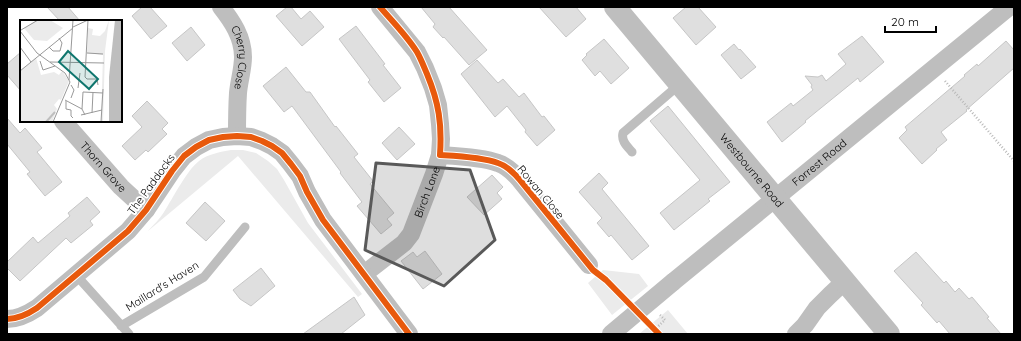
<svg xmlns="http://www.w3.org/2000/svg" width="1021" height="341" viewBox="0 0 1021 341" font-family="Quicksand,sans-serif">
<rect width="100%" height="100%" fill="#fff"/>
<path fill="#ebebeb" d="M231 150H243L256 153 268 161 277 169 284 180 308 223 362 294 358 297 238 156 148 231C153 225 160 219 164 212 173 198 187 170 199 161 208 154 220 152 231 150Z
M603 270 639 274 648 286 612 315 588 283Z
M668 310 688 334H639Z"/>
<path fill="#dfdfdf" stroke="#c6c6c6" d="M47 7H68L80 21H60Z
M142 7H150L167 26 151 39 132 16Z
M287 7H291L301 19 310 11 324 27 302 46 276 16Z
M421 7H449L487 50 469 65 444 37 443 38 433 27 435 24Z
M539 7H576L586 19 566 37Z
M686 7H698L716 27 696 45 673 18Z
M356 26 385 64 383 65 401 88 384 102 368 82 370 80 339 39Z
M191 27 205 45 187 61 172 43Z
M862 36 884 62 860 82 858 78 816 112 805 121 806 122 782 142 767 122 791 103 793 106 813 90 811 87 812 85 805 76 818 77 822 75 826 81 846 64 838 54Z
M604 39 629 68 611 84 600 71 595 76 582 60 587 55 586 54Z
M1006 41 1014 50V68L966 110 967 111 941 132 947 140 936 149 937 150 922 164 899 138 907 130 905 127 965 76 964 75 977 64 978 66Z
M734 44 739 50 740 49 756 67 741 79 721 55Z
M21 52V91L7 75V64Z
M477 60 498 83 503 79 519 97 524 93 542 117 544 116 555 130 537 146 525 132 526 130 507 106 495 117 461 74Z
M286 67 306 92H310L335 127 336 126 358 154 354 157 373 181 370 184 394 213 387 219 392 225 381 234 357 206 362 202 340 173 341 172 292 106 284 112 263 86Z
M147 101 168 123 162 129 167 134 148 152 146 150 135 160 122 146 142 127 132 116Z
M668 106 730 182 708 199 710 201 674 230 660 213 700 180 650 121Z
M7 118 20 133 25 128 42 148 37 152 62 182 45 196 27 174 30 172 7 144Z
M399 127 415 144 397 160 382 143Z
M599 173 608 183 602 189 649 246 632 260 611 235 609 237 597 223 602 218 579 192Z
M492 175 503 187 497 193 502 199 484 215 467 197Z
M87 197 100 212 90 221 93 225 71 243 66 238 20 281 7 268V262L33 237 38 243 70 216 68 213Z
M205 202 225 221 206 241 186 223Z
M425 251 442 274 423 289 401 261 413 252 417 257Z
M916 252 944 283 946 281 955 292 959 288 969 299 972 297 989 317 987 318 1001 334H950L939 321 937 323 921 305 923 303 894 271Z
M261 268 275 286 251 306 240 299 233 290Z
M354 297 365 315 341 334H303Z"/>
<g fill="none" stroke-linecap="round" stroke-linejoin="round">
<path stroke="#b9b9b9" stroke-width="2.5" stroke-dasharray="1 2" stroke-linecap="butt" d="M945 81 1014 161
M601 276 626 301
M649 325 659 334
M654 330 665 320 660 315"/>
<path stroke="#bebebe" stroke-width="9" d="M632 152C627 146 621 141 623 133L680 84
M76 275 129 334
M121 326 204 277 245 227"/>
<g stroke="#bebebe" stroke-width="18">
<path id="s1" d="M221 7C232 21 243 37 243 57 243 69 239 81 238 93 237 108 237 122 237 136"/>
<path id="s2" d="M63 121 121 187 146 210"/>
<path d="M440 155C457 156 482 157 498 163 507 166 514 173 520 180L589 265"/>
<path id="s3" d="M364 274 404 243 411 234 434 174 440 155 441 139 440 124 438 105 433 88 425 68 417 52 380 7"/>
<path id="s4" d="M673 282 1009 7"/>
<path d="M7 319C18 319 28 314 37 308L128 231 146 210 172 171 184 156 196 147 209 140 223 137 237 136 251 137 262 141 272 146 282 153 291 164 300 176 307 192 323 220 409 334"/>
<path d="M796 334 805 325 817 308 830 295 845 281"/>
</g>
<path stroke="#bebebe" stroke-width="22" id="s5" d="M615 7 889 334"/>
<path stroke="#bebebe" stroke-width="18" d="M611 334 673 282"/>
<defs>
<path id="cycleway" d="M380 7C393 22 407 36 417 52 421 59 424 67 427 74 439 103 442 124 440 155 457 156 482 157 498 163 507 166 514 173 520 180L593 270 606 280 659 334
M7 319C18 319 28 314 37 308L128 231 146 210 172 171 184 156 196 147 209 140 223 137 237 136 251 137 262 141 272 146 282 153 291 164 300 176 307 192 323 220 409 334"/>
</defs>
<use href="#cycleway" stroke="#fff" stroke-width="8"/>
<use href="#cycleway" stroke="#e8590c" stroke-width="6"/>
</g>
<path fill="#595959" fill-opacity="0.2" stroke="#595959" stroke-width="3" stroke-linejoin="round" d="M376 163 470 170 495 240 444 286 365 250Z"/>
<g text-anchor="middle" stroke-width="4" stroke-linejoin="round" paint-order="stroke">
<g font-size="11" fill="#000" stroke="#fff">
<text dy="4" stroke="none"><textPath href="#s1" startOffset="56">Cherry Close</textPath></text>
<text dy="4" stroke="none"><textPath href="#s4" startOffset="189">Forrest Road</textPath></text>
<text dy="4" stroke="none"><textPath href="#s2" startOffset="61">Thorn Grove</textPath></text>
<text dy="4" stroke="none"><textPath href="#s5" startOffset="213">Westbourne Road</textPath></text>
<text transform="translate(151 184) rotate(-54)" y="4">The Paddocks</text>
<text dy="4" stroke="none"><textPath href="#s3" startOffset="107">Birch Lane</textPath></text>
<text transform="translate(541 192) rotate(50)" y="4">Rowan Close</text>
<text transform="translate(162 286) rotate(-32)" y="4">Maillard's Haven</text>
</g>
</g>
<g transform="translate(20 20)">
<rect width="102" height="102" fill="#fff"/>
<path d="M17 0H30L43 8 27 21 14 20 4 8ZM89 0 85 31 83 102H81L83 35 67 33 68 8 73 9 72 15 80 16 85 11ZM16 38 21 55 34 52 39 55 42 51 49 61 41 80 39 79 34 85 37 89 32 102H0V51Z" fill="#ebebeb"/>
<path d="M95 0H102V102H89V57Z" fill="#bebebe"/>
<path fill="none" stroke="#bebebe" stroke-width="2" d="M26 102 35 92"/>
<path fill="none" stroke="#999" stroke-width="1" d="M68 0 65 57 67 59H77L78 65M53 7 68 0M1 10 18 0M0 11 17 33 45 53 50 62 33 102M0 27 11 42M29 27 33 31H40L42 23 39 18M67 33 83 34M20 41 23 50 35 46M30 42 84 43M0 51 53 8M49 60 53 0M51 65 54 70 51 78M58 68 60 53M45 80 62 89M46 81V89L51 90V96L53 98M72 93 73 72M61 95 82 90M65 95 62 89 63 72 83 73M81 102 83 69"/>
<path fill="#0f766e" fill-opacity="0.15" stroke="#0f766e" stroke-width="2" d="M48 31 78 59 69 69 39 42Z"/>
<rect width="102" height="102" fill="none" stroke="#000" stroke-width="2"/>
</g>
<rect width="1021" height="341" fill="none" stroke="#000000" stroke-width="16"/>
<path d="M885 26v6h51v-6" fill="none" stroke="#000000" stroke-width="2"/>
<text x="891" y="26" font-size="12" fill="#000000" stroke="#ffffff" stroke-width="3" paint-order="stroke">20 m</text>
</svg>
